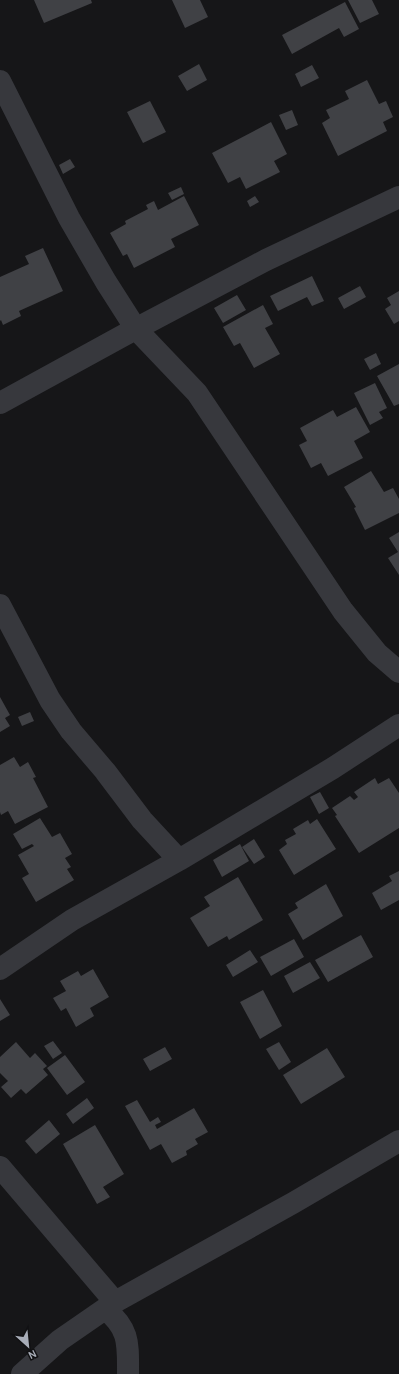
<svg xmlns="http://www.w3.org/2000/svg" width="399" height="1374" viewBox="0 0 399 1374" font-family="Karla,sans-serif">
<rect width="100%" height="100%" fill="#161618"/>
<path fill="#404145" d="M34 0H91L92 3 44 23Z
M172 0H200L208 17 185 28Z
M348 0H372L379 14 360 23Z
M345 2 359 29 344 37 339 28 292 54 282 35Z
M199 64 207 80 187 91 178 76Z
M312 65 319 78 301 87 295 74Z
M367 80 379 104 386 101 393 117 383 122 387 131 338 156 322 123 330 118 326 110 349 99 345 91Z
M150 101 166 132 143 143 127 112Z
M292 110 298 125 286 130 279 115Z
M271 122 287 154 274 161 280 172 246 189 240 177 228 183 212 153Z
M70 159 75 167 63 174 59 165Z
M181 187 184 194 172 200 168 193Z
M184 196 199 225 171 239 175 247 134 268 127 254 123 256 110 233 126 224 125 221 148 209 146 205 154 201 158 210Z
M255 196 259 202 250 207 247 201Z
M43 248 63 291 19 311 21 316 3 325 1 320 0 321V277L29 264 25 256Z
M312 276 324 301 312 306 307 297 278 311 270 296Z
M360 286 366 297 344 309 338 298Z
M399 291V321L394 324 385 309 391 305 387 298Z
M237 295 246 310 223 323 214 308Z
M263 305 273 324 265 328 280 354 254 368 240 343 234 346 223 327Z
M376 353 381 364 370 370 364 359Z
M399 364V404L394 406 377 376Z
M375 383 387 408 379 412 383 418 370 425 354 393Z
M356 407 370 432 354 441 363 458 328 476 321 463 311 468 299 445 307 441 300 428 333 410 337 417Z
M371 471 384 492 393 488 399 499V513L365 530 354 508 356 507 344 487Z
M399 532V575L388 558 398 552 389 538Z
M0 697 10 715 5 718 10 726 0 732Z
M30 712 34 721 22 726 18 717Z
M14 757 20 767 28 762 36 777 33 778 48 807 15 824 8 811 1 815 0 812V765Z
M375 778 378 784 389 778 399 793V828L359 853 335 816 337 815 332 808 350 796 354 800 358 797 354 792Z
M320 792 329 808 319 814 310 797Z
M40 818 52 837 60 833 72 854 65 858 71 867 67 869 74 880 36 902 22 878 29 874 18 855 34 846 32 844 22 849 13 834Z
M317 819 336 849 294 875 279 850 287 844 285 840 296 834 293 829 308 820 310 824Z
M254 839 265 857 254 864 242 847Z
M240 844 249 861 222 877 213 860Z
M399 871V900L381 910 372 893 392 881 389 876Z
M238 877 263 920 229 940 227 936 208 947 190 918 210 906 204 897Z
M326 884 343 916 303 940 288 914 298 908 295 903Z
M361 935 373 957 328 982 315 960Z
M294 939 304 957 271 976 260 957Z
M250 950 258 962 233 977 226 965Z
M310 962 320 978 293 993 284 976Z
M93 969 109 997 90 1008 94 1016 76 1027 66 1008 61 1011 53 998 66 991 60 981 78 971 81 976Z
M263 990 282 1026 260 1039 240 1002Z
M0 999 10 1015 0 1021Z
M53 1041 62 1053 53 1059 44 1046Z
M16 1042 30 1058 35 1053 47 1066 43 1069 48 1075 26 1094 21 1089 11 1098 1 1087 8 1081 0 1073V1057Z
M279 1042 291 1062 279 1070 266 1049Z
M165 1047 172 1059 150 1071 143 1059Z
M327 1048 345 1077 301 1104 283 1075Z
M65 1055 85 1082 67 1095 47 1068Z
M87 1098 94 1108 73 1124 66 1114Z
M137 1100 150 1122 158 1117 161 1122 155 1125 157 1129 194 1108 208 1132 195 1139 198 1144 186 1151 187 1155 172 1163 161 1144 150 1150 125 1106Z
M49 1120 60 1134 36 1154 25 1141Z
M95 1125 124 1174 103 1187 110 1197 97 1204 63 1144Z"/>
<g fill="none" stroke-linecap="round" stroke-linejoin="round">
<path stroke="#37383d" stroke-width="22" d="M0 81 69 218 106 282 136 329 197 393 343 611 377 653 399 672
M0 403 126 334 266 260 399 197
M0 605 50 700 71 731 105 771 142 820 179 860
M0 969 72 920 179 860 333 768 399 725
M0 1167 115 1302
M105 1309C130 1329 128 1344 128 1374
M22 1374 60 1340 115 1302 293 1203 399 1141"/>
</g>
<g transform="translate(28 1346) rotate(153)" stroke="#111113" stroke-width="3" paint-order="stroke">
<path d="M0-3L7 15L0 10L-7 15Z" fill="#a8adb8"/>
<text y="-6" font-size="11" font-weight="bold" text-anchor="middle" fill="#a8adb8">N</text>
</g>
</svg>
